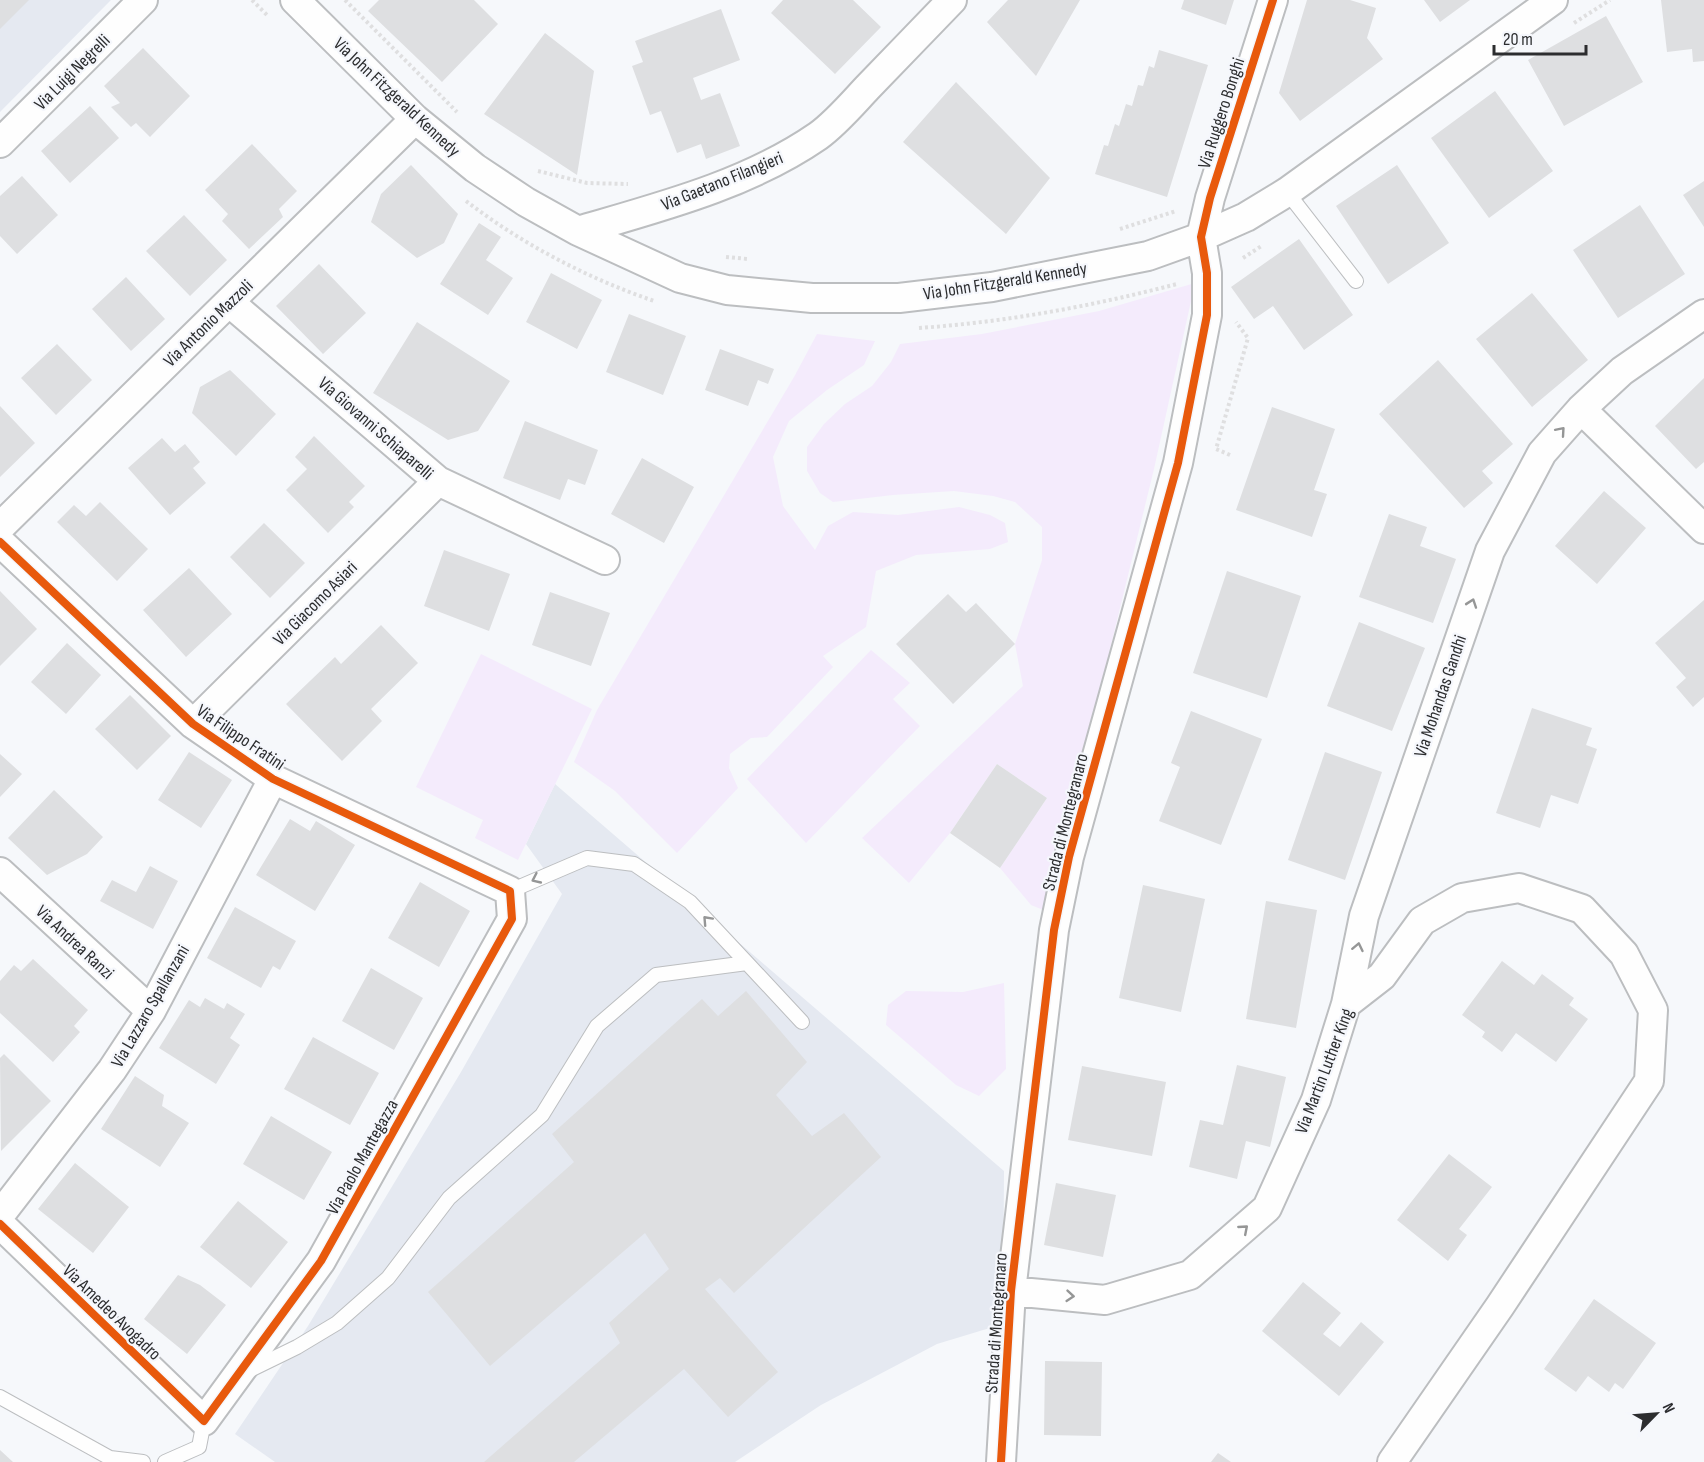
<svg xmlns="http://www.w3.org/2000/svg" width="1704" height="1462" viewBox="0 0 1704 1462" font-family="'Sofia Sans Condensed',sans-serif">
<rect width="100%" height="100%" fill="#f6f8fb"/>
<path fill="#e5e9f1" d="M0 0H111L0 112Z
M555 784 1004 1171 1003 1324 937 1344 821 1405 735 1462H275L235 1434 308 1326 461 1072 562 894 526 844Z"/>
<path fill="#f4ebfc" d="M1195 283 1154 469 1046 911 1031 905 1000 868 1047 798 997 764 950 833 909 883 862 838 1023 686 1015 644 1042 560V527L1015 502 993 496 954 491 893 495 833 502 820 493 807 471V447L824 424 845 404 872 386 891 362 900 344 982 334 1099 311Z
M817 334 875 341 864 365 827 390 789 421 773 457 783 506 815 550 828 526 853 512 898 515 959 507 990 515 1005 523 1008 542 990 549 916 555 876 571 866 627 823 656 833 667 767 737 751 738 730 754 729 768 738 788 677 853 615 791 574 762 597 710 794 377Z
M871 650 910 683 893 699 920 726 806 843 747 779Z
M481 654 592 709 518 860 475 838 483 820 416 787Z
M1004 983 1006 1069 979 1096 956 1085 886 1025 888 1005 906 991 963 992Z"/>
<path fill="#dedfe1" d="M0 0H29L0 29Z
M379 0H474L498 24 442 82 368 11Z
M783 0H853L881 27 835 74 771 13Z
M1008 0H1080L1036 76 987 22Z
M1184 0H1234L1226 25 1181 9Z
M1307 0H1350L1376 8 1367 38 1383 59 1300 121 1279 93Z
M1424 0H1470L1440 22Z
M1661 0H1704V61L1693 62 1692 49 1667 52Z
M721 9 740 60 693 78 701 100 720 93 740 146 706 159 701 144 677 153 661 111 650 115 632 66 643 62 635 41Z
M1606 16 1643 82 1564 126 1528 60Z
M545 33 594 71 577 175 484 114Z
M143 48 190 96 150 137 136 123 131 127 111 107 120 103 104 86Z
M1159 50 1208 65 1167 197 1095 174 1104 145 1108 146 1115 124 1119 126 1126 104 1132 106 1138 85 1143 86 1149 66 1154 68Z
M956 82 1050 178 1006 234 903 142Z
M1495 91 1553 171 1489 218 1431 138Z
M90 106 119 138 70 183 41 151Z
M252 144 297 191 279 209 283 217 249 249 222 221 228 214 205 190Z
M411 165 458 214 444 243 417 258 371 222 381 194Z
M1397 165 1449 243 1388 284 1336 206Z
M22 176 58 215 17 254 0 236V196Z
M1704 181V227L1683 195Z
M1640 205 1685 274 1618 318 1573 250Z
M184 215 227 260 190 296 146 251Z
M479 223 501 237 486 260 513 278 488 315 440 284Z
M1299 239 1353 315 1304 350 1273 306 1254 319 1231 287Z
M319 264 366 313 323 354 276 306Z
M551 273 602 300 577 349 526 322Z
M126 277 165 319 131 351 92 309Z
M1532 293 1588 360 1532 407 1476 339Z
M629 314 686 336 663 395 606 372Z
M417 322 510 381 478 431 448 440 373 393Z
M57 344 92 380 56 415 21 378Z
M720 349 774 369 768 384 758 380 748 406 705 390Z
M1438 360 1513 444 1482 471 1493 483 1464 508 1379 414Z
M230 370 276 414 236 456 192 413 200 387Z
M1704 378V462L1696 469 1655 426Z
M0 406 35 443 0 477Z
M1272 407 1335 429 1314 490 1327 494 1312 537 1236 510Z
M525 421 598 450 585 485 568 479 560 500 503 478Z
M314 436 365 486 349 502 354 507 328 533 286 490 307 469 295 457Z
M162 438 175 452 185 444 200 462 193 468 206 483 170 515 128 468Z
M642 458 694 487 664 543 611 514Z
M1604 491 1646 528 1597 584 1555 546Z
M100 502 148 549 117 581 57 522 74 505 86 516Z
M1389 514 1427 527 1420 546 1456 559 1433 623 1359 597Z
M264 523 305 563 270 598 230 557Z
M444 550 510 574 489 631 424 606Z
M189 568 232 614 186 657 143 610Z
M1227 571 1301 596 1267 698 1193 673Z
M0 591 37 629 0 666Z
M550 592 610 613 591 666 532 645Z
M948 594 966 612 976 603 1015 644 953 704 896 644Z
M1704 600V697L1693 707 1676 687 1686 678 1655 643Z
M1359 622 1425 648 1392 731 1327 706Z
M381 625 418 663 371 709 382 721 342 761 286 704 335 657 341 664Z
M67 643 101 675 66 714 31 682Z
M130 695 171 736 137 770 95 729Z
M1532 708 1592 728 1586 745 1597 749 1578 804 1551 795 1540 828 1496 813Z
M1191 711 1262 739 1221 845 1159 821 1180 767 1171 763Z
M189 752 232 780 201 828 158 800Z
M1325 752 1382 772 1345 880 1288 860Z
M0 754 22 774 0 797Z
M997 764 1047 798 1000 868 950 833Z
M54 790 103 837 87 854 47 875 8 838Z
M290 819 310 831 316 821 355 845 315 911 256 875Z
M150 866 178 881 153 929 100 901 112 880 136 892Z
M420 882 470 911 439 967 388 938Z
M1143 885 1205 899 1181 1012 1119 998Z
M1266 901 1317 910 1296 1028 1246 1019Z
M235 907 296 941 280 970 273 966 261 988 207 958Z
M33 959 88 1010 74 1026 80 1032 53 1062 0 1013V981L14 965 21 971Z
M1502 961 1534 985 1542 974 1574 998 1569 1005 1588 1019 1556 1062 1516 1033 1502 1052 1482 1037 1485 1032 1462 1015Z
M371 968 423 998 394 1050 342 1021Z
M746 991 807 1062 776 1095 812 1136 844 1113 881 1157 734 1293 720 1278 705 1289 778 1372 728 1417 684 1369 574 1462H484L620 1343 609 1323 669 1269 645 1233 490 1366 428 1292 574 1162 552 1134 702 999 718 1016Z
M205 998 224 1009 227 1003 245 1014 230 1038 240 1045 216 1084 159 1048 189 1000 200 1007Z
M313 1037 379 1073 350 1125 284 1089Z
M4 1054 51 1101 1 1151 0 1058Z
M1237 1065 1286 1077 1270 1147 1246 1141 1237 1179 1189 1167 1200 1120 1223 1125Z
M1082 1066 1166 1082 1152 1156 1068 1140Z
M135 1076 164 1095 162 1106 189 1123 160 1167 101 1129Z
M271 1116 332 1152 304 1200 243 1164Z
M1449 1154 1492 1187 1459 1229 1467 1235 1448 1261 1397 1220Z
M75 1163 129 1207 93 1253 38 1209Z
M1056 1183 1116 1195 1103 1257 1044 1245Z
M238 1201 288 1242 251 1288 200 1247Z
M178 1275 200 1285 226 1305 187 1354 144 1319Z
M1303 1282 1341 1313 1323 1334 1340 1347 1361 1322 1384 1342 1339 1396 1262 1331Z
M1594 1299 1656 1343 1623 1389 1615 1383 1609 1392 1588 1376 1576 1392 1544 1369Z
M1045 1361 1102 1362 1101 1436 1044 1435Z
M0 1450 13 1462H0Z
M1218 1453 1231 1462H1211Z"/>
<g fill="none" stroke-linecap="round" stroke-linejoin="round">
<defs>
<path id="lane" d="M1287 192 1356 281
M510 891 587 858 634 864 690 902 747 963
M248 1371 297 1347 337 1323 388 1278 449 1198 542 1115 597 1026 656 975 747 963 802 1022
M0 1397 110 1458 143 1462
M165 1462 199 1447 204 1421"/>
<path id="street" d="M295 0 415 119 475 168 526 202 578 231 680 278 727 290 812 298H899L992 287 1148 256 1201 237 1246 217 1287 192 1553 0
M0 143 143 0
M578 231C660 207 747 185 818 136 836 123 852 104 867 88 895 59 924 29 952 0
M229 302 438 481 605 560
M1581 409 1704 529
M0 527 415 119
M0 542 193 724 273 779 510 891 512 919 321 1261 204 1421 0 1224
M193 724 438 481
M0 872 151 1011
M1346 1004 1382 976 1422 921 1462 898 1519 888 1582 909 1624 954 1653 1010 1649 1081 1500 1306 1392 1462
M0 1215 112 1070 151 1011 273 779
M1011 1291 1105 1300 1190 1275 1267 1208 1316 1100 1346 1004 1364 916 1490 551 1542 453 1581 409 1622 371 1704 314
M1001 1462 1011 1291 1054 930 1069 857 1178 463 1207 315V273L1201 237 1210 198 1273 0"/>
</defs>
<use href="#lane" stroke="#bcbec0" stroke-width="16"/>
<use href="#street" stroke="#bcbec0" stroke-width="32"/>
<path stroke="#dfdfe0" stroke-width="4" stroke-dasharray="3 3" stroke-linecap="butt" d="M252 0 268 16
M345 0 457 112
M1574 23 1610 0
M538 171 587 183 628 184
M466 201C522 244 587 278 654 301
M1120 229 1176 211
M726 257 748 259
M1243 258 1263 245
M919 328C1007 322 1092 306 1177 284
M1230 455 1216 449 1248 338 1236 322"/>
<use href="#lane" stroke="#fefefe" stroke-width="14"/>
<use href="#street" stroke="#fefefe" stroke-width="28"/>
<defs>
<path id="cycleway" d="M0 542 193 724 273 779 510 891 512 919 321 1261 204 1421 0 1224
M1001 1462 1011 1291 1054 930 1069 857 1178 463 1207 315V273L1201 237 1210 198 1273 0"/>
</defs>
<use href="#cycleway" stroke="#f5f7fc" stroke-width="11"/>
<use href="#cycleway" stroke="#e8590c" stroke-width="8"/>
</g>
<defs><path id="oneway-chevron" d="M-2-3.5L2.5 0L-2 3.5" fill="none" stroke-width="1.6" stroke-linecap="round" stroke-linejoin="round" transform="scale(1.5)"/></defs>
<g stroke="#959696">
<use href="#oneway-chevron" transform="translate(1561 431) rotate(-49)"/>
<use href="#oneway-chevron" transform="translate(1472 603) rotate(-71)"/>
<use href="#oneway-chevron" transform="translate(536 879) rotate(155)"/>
<use href="#oneway-chevron" transform="translate(707 920) rotate(-133)"/>
<use href="#oneway-chevron" transform="translate(1358 947) rotate(-78)"/>
<use href="#oneway-chevron" transform="translate(1244 1229) rotate(-41)"/>
<use href="#oneway-chevron" transform="translate(1070 1296) rotate(5)"/>
</g>
<g text-anchor="middle" stroke-width="4.5" stroke-linejoin="round" paint-order="stroke">
<g font-size="18" fill="#2c2d2f" stroke="#f5f7fc">
<text transform="translate(72 72) rotate(-45)" y="6">Via Luigi Negrelli</text>
<text transform="translate(397 97) rotate(43)" y="6">Via John Fitzgerald Kennedy</text>
<text transform="translate(1221 113) rotate(-72)" y="6">Via Ruggero Bonghi</text>
<text transform="translate(722 181) rotate(-22)" y="6">Via Gaetano Filangieri</text>
<text transform="translate(1005 281) rotate(-9)" y="6">Via John Fitzgerald Kennedy</text>
<text transform="translate(208 323) rotate(-44)" y="6">Via Antonio Mazzoli</text>
<text transform="translate(376 428) rotate(41)" y="6">Via Giovanni Schiaparelli</text>
<text transform="translate(315 603) rotate(-45)" y="6">Via Giacomo Asiari</text>
<text transform="translate(1440 696) rotate(-71)" y="6">Via Mohandas Gandhi</text>
<text transform="translate(241 737) rotate(34)" y="6">Via Filippo Fratini</text>
<text transform="translate(1065 822) rotate(-76)" y="6">Strada di Montegranaro</text>
<text transform="translate(75 942) rotate(43)" y="6">Via Andrea Ranzi</text>
<text transform="translate(150 1006) rotate(-60)" y="6">Via Lazzaro Spallanzani</text>
<text transform="translate(1324 1071) rotate(-69)" y="6">Via Martin Luther King</text>
<text transform="translate(362 1157) rotate(-61)" y="6">Via Paolo Mantegazza</text>
<text transform="translate(112 1312) rotate(44)" y="6">Via Amedeo Avogadro</text>
<text transform="translate(996 1323) rotate(-86)" y="6">Strada di Montegranaro</text>
</g>
</g>
<g transform="translate(1656 1414) rotate(65)" stroke="#f5f7fc" stroke-width="4.5" paint-order="stroke">
<path d="M0-4.5L10 22L0 15L-10 22Z" fill="#2c2d2f"/>
<text y="-9" font-size="16" font-weight="bold" text-anchor="middle" fill="#2c2d2f">N</text>
</g>
<path d="M1494 45v9h92v-9" fill="none" stroke="#2c2d2f" stroke-width="3"/>
<text x="1503" y="45" font-size="18" fill="#2c2d2f" stroke="#f5f7fc" stroke-width="4.5" paint-order="stroke">20 m</text>
</svg>
